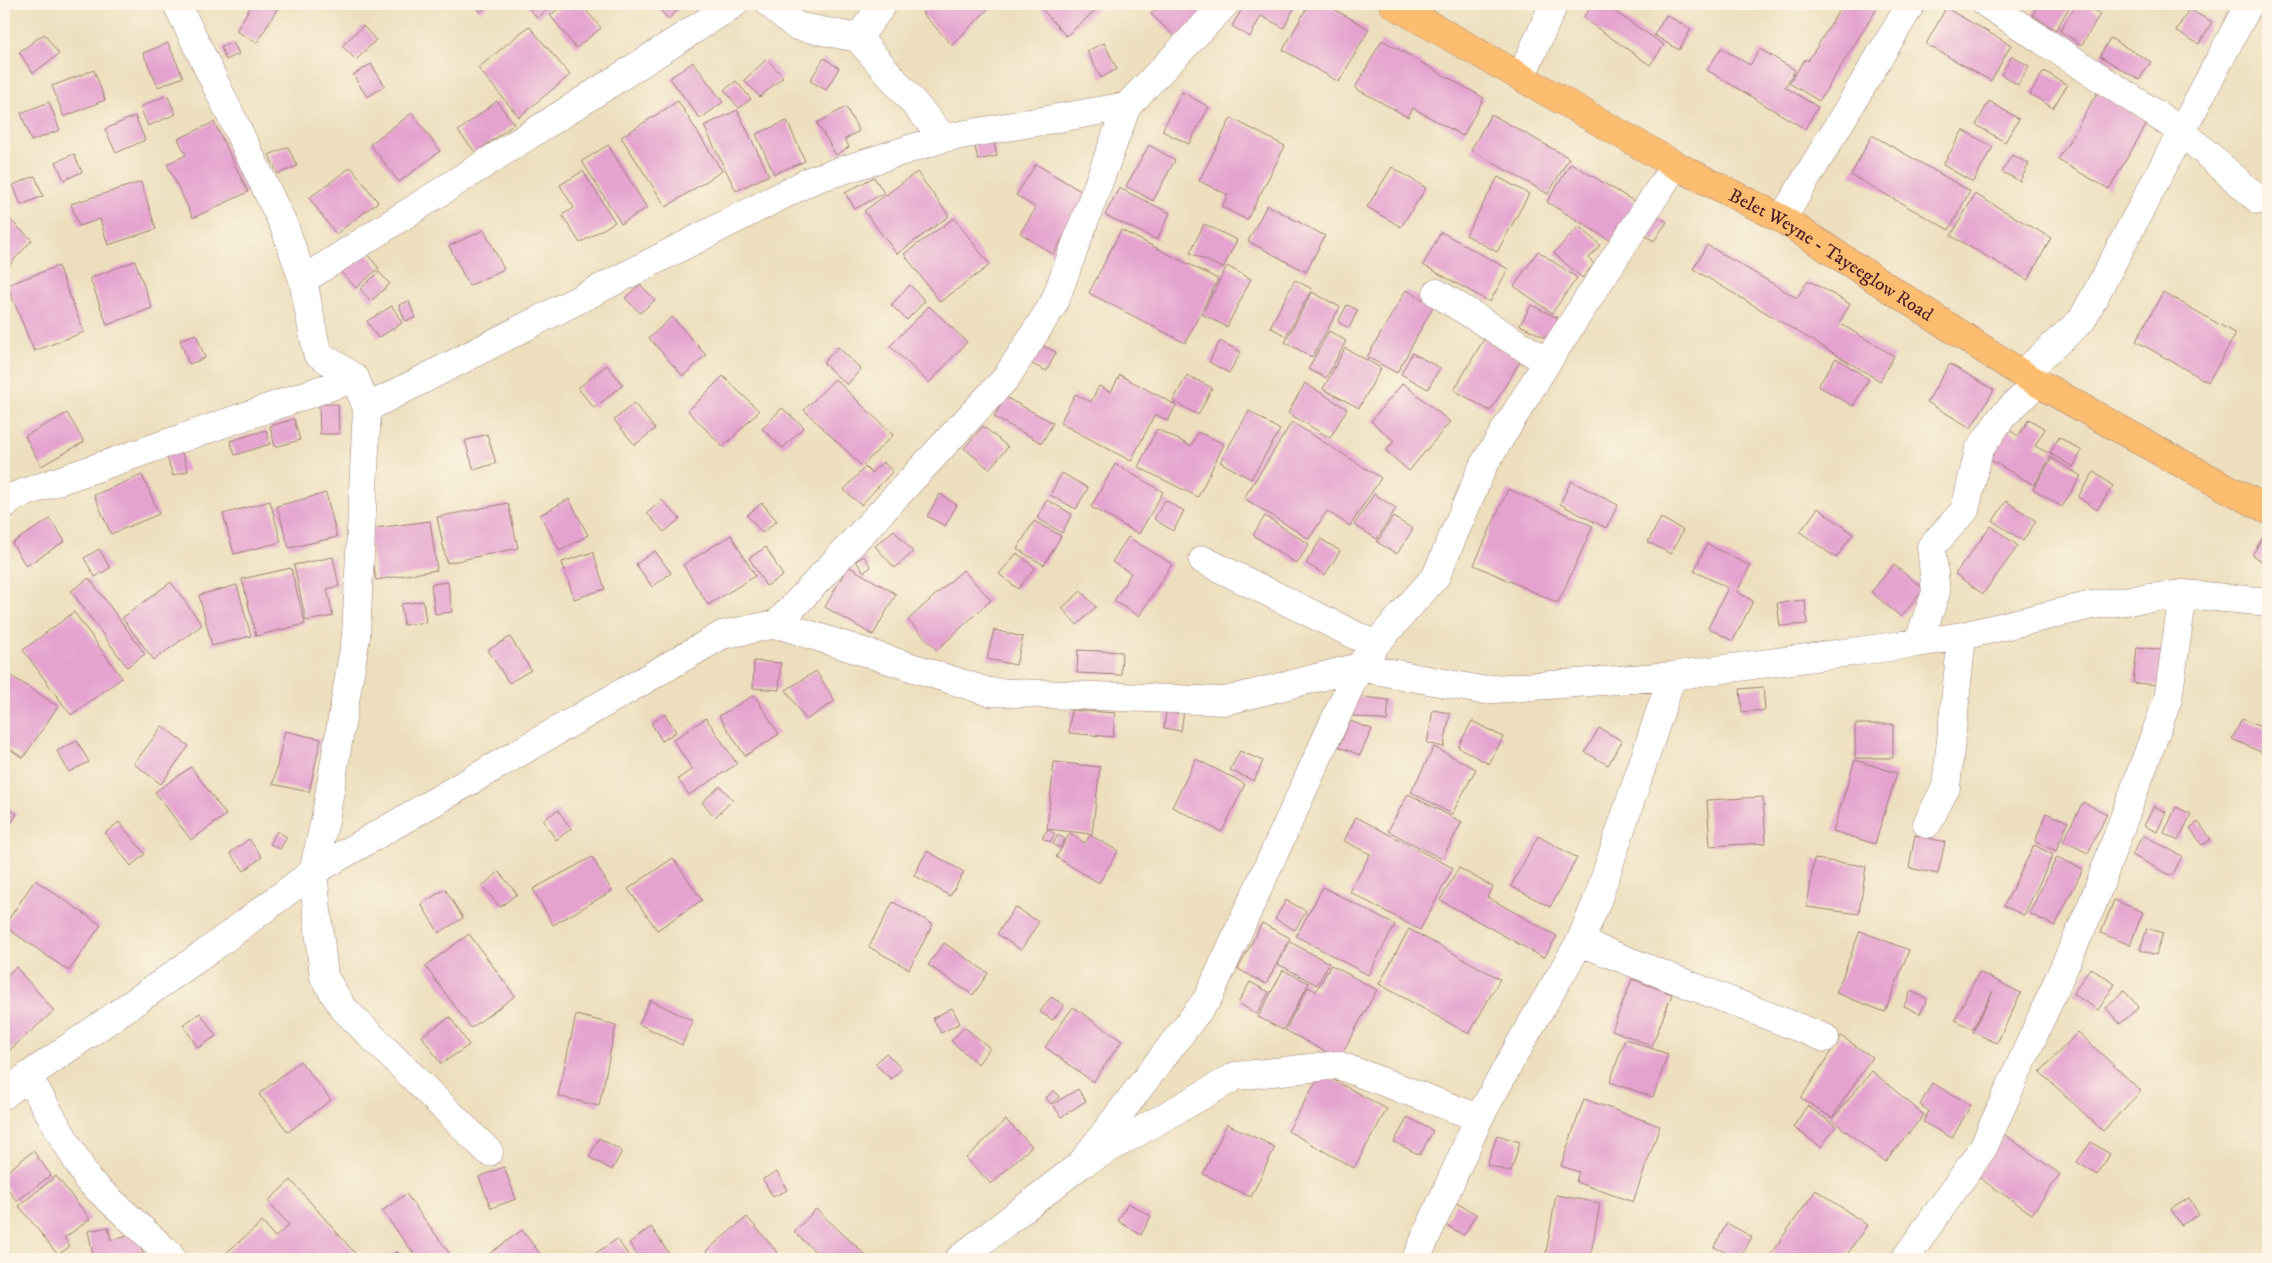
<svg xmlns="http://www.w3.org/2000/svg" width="2272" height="1263" viewBox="0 0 2272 1263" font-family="'IM FELL DW Pica',serif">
<rect width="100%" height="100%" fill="#fcf5e5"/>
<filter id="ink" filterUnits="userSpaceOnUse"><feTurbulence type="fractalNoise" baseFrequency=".02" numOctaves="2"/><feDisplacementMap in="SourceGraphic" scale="10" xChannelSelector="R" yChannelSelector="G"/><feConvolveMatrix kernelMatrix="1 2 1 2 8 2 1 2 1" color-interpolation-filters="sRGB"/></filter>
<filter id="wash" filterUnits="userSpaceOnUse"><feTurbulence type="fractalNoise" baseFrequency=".0096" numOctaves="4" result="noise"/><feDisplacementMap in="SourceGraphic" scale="20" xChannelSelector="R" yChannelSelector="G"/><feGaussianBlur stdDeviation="1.12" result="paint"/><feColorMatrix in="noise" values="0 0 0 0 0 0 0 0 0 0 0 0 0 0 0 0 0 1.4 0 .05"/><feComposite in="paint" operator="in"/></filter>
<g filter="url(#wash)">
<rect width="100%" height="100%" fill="#eddfbd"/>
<g id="blocks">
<path fill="#e4a2cf" d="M252 4H280L257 43 236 31Z
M473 4H490L480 12Z
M525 4H554L537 18Z
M566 4H581L601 28 576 48 550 15Z
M655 4H685L668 19Z
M932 4H991L992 5 952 45 922 13Z
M1037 4H1103L1066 36Z
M1161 4H1211L1176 38 1151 14Z
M1248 4H1296L1284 28 1261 16 1250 37 1232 26 1243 7 1246 8Z
M1309 4H1325L1369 29 1339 82 1283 50Z
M1593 4H1604L1664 45 1650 65 1583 18Z
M1843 4H1880L1819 101 1789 83 1805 59 1808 61Z
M2039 4H2071L2056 30 2032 15Z
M2076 4H2084L2100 14 2082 45 2060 31Z
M1946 8 2011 45 1991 81 1926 44Z
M2189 9 2212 22 2199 44 2176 31Z
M1666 15 1691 29 1679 50 1654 35Z
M363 26 376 40 356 60 342 46Z
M529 26 570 75 519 117 478 68Z
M44 34 59 54 33 73 19 52Z
M2110 38 2151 62 2139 80 2100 56Z
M1382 40 1484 98 1463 136 1413 108 1408 117 1355 88Z
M233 42 239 54 226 60 221 47Z
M168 43 183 77 158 87 143 53Z
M1104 43 1117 69 1101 78 1087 51Z
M1721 48 1750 65 1760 49 1795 70 1785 87 1818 107 1805 129 1707 70Z
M2012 56 2029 66 2018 85 2001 74Z
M824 58 839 68 826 90 810 81Z
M767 59 783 77 760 97 744 80Z
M693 62 723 102 700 119 670 78Z
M371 64 385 86 367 97 353 75Z
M94 70 105 100 64 117 52 86Z
M2044 71 2067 85 2053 108 2030 94Z
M736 81 751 99 739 108 724 90Z
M1182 92 1209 107 1189 144 1162 131Z
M2097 93 2148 122 2109 189 2058 160Z
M167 95 176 114 148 126 140 107Z
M497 101 514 124 476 153 458 131Z
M678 101 722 171 666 207 621 137Z
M1989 101 2019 119 2005 142 1976 125Z
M49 102 60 130 31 141 21 113Z
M846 107 859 131 845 139 849 147 836 155 817 123Z
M737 110 769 175 736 191 704 126Z
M412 113 440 151 399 182 370 144Z
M1491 114 1569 158 1548 194 1471 150Z
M135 116 145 140 116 153 105 129Z
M1231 118 1285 146 1247 220 1222 207 1228 195 1199 181Z
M787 121 805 161 774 174 756 134Z
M214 122 248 192 193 218 167 164 186 155 178 139Z
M1963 130 1993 147 1973 182 1943 165Z
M1872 135 1970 191 1949 230 1851 175Z
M993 139 997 156 978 160 974 143Z
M608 145 647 208 621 224 582 161Z
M1149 145 1175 160 1153 201 1126 186Z
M288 147 297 166 278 174 269 155Z
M74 154 82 172 64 180 56 162Z
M2012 155 2029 164 2020 181 2002 172Z
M1571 163 1635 202 1611 241 1547 202Z
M1036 164 1089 196 1053 254 1020 233 1036 208 1016 195Z
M351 167 378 202 336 234 309 198Z
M1392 167 1426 188 1401 227 1367 207Z
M583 171 615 222 580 243 562 215 574 208 560 185Z
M917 172 949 216 897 254 864 211Z
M35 176 43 196 21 205 13 185Z
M874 177 884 193 855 209 845 193Z
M1498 177 1529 194 1497 252 1466 235Z
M141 182 156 229 108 245 100 219 79 226 71 204Z
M1119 188 1170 213 1157 240 1105 215Z
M1975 194 2051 238 2028 280 1951 236Z
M1267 205 1325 236 1306 272 1248 241Z
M4 214 32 240 5 270 4 269Z
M1653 214 1667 222 1654 241 1640 233Z
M954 218 990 265 940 302 904 254Z
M1204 224 1237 240 1223 268 1190 253Z
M1579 226 1600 245 1589 258 1594 264 1582 278 1554 253Z
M484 230 504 269 469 286 449 246Z
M1121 230 1218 279 1185 343 1089 293Z
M1441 232 1508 269 1490 302 1423 265Z
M1707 245 1797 298 1808 280 1850 304 1839 323 1894 356 1880 381 1693 269Z
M364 251 379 268 356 288 341 272Z
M1538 251 1577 278 1552 313 1514 286Z
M135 261 152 308 107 325 90 278Z
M58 266 84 332 34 351 7 285Z
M1227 266 1251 279 1227 327 1202 314Z
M379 272 390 284 371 301 360 289Z
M1295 280 1312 289 1286 336 1270 327Z
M640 284 655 300 640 313 625 298Z
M910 285 925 301 907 320 891 305Z
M1406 290 1434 305 1397 373 1367 357Z
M1312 292 1340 307 1312 357 1285 342Z
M2163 292 2236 334 2208 382 2136 341Z
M409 301 415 318 405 321 399 305Z
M1347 305 1358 310 1349 328 1338 322Z
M1531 305 1558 318 1548 339 1520 325Z
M392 306 402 323 378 338 367 321Z
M929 306 967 342 929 383 890 346Z
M672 317 706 355 683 376 649 338Z
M1329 331 1346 341 1326 378 1308 369Z
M196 334 205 358 189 364 180 340Z
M1484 339 1521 360 1490 411 1454 390Z
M1220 341 1241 352 1229 373 1209 362Z
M1038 344 1056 352 1047 371 1029 363Z
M838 347 861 369 847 385 823 363Z
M1345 348 1381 368 1359 408 1323 389Z
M1412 353 1440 368 1428 389 1401 374Z
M1836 358 1869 379 1853 406 1818 386Z
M1950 364 1994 390 1971 428 1927 402Z
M607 365 623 385 594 408 578 388Z
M1120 375 1176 405 1168 421 1155 414 1131 461 1060 423 1075 394 1091 402 1099 386 1111 392Z
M1187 375 1212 388 1198 415 1173 401Z
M723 376 759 411 723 447 688 411Z
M835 379 893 435 862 466 804 410Z
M1305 383 1347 409 1330 438 1288 413Z
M1403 383 1450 422 1409 471 1386 451 1394 441 1371 421Z
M1005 397 1053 423 1042 443 994 417Z
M634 403 655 429 635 445 614 420Z
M319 404H338L339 434H320Z
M782 408 804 427 783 448 762 429Z
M1249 411 1280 430 1251 479 1220 462Z
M67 413 84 442 41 466 25 436Z
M294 419 300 440 275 447 270 426Z
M2029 419 2045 429 2035 446 2052 455 2034 485 1990 460 2008 429 2018 436Z
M1292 422 1381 478 1350 526 1327 511 1309 539 1244 498Z
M983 426 1008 447 989 469 964 448Z
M1157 429 1191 446 1198 432 1224 444 1198 497 1138 467Z
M266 430 270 444 235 455 230 441Z
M487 434 496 463 474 470 465 441Z
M2059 437 2082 451 2073 467 2050 453Z
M181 450 188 471 173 476 166 454Z
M2052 458 2081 476 2062 507 2033 489Z
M883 462 893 471 861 505 844 490 865 467 871 473Z
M1115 464 1163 492 1139 534 1091 507Z
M2094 472 2113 486 2097 510 2078 497Z
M1062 473 1088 488 1076 509 1050 495Z
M142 475 159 514 111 534 94 495Z
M1571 481 1618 505 1606 528 1560 504Z
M1508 489 1593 526 1558 603 1474 565Z
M326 493 337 537 289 548 277 506Z
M940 494 957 505 945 526 927 516Z
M1374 494 1396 508 1377 539 1354 525Z
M569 499 588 535 560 551 540 515Z
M662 500 680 519 664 532 647 513Z
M1047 500 1072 514 1062 533 1037 518Z
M1165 500 1184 511 1173 531 1154 519Z
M270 501 281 542 234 554 223 514Z
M2006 501 2036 521 2023 541 1993 521Z
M508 503 518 548 447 563 437 517Z
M762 503 777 521 762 533 747 515Z
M1818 508 1853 534 1836 558 1800 532Z
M1265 516 1309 544 1297 564 1253 535Z
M1393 517 1413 529 1397 554 1377 542Z
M1661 518 1683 530 1671 554 1648 542Z
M50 519 65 541 26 566 12 543Z
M430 521 437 570 376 580 368 529Z
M1034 521 1061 536 1044 565 1017 549Z
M1991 526 2018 546 1983 594 1955 574Z
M894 530 913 552 895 568 875 546Z
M731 535 755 576 708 605 683 565Z
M2264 536 2268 538V565L2252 555Z
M1128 537 1172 564 1139 616 1114 601 1131 573 1112 562Z
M1321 539 1340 551 1325 575 1306 563Z
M1707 544 1750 566 1737 592 1753 601 1733 641 1708 628 1728 588 1694 571Z
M766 547 783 576 766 586 749 558Z
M99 549 110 568 95 577 84 558Z
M655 551 671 573 652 587 636 564Z
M593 552 605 589 574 599 562 562Z
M1017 553 1035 568 1018 589 999 574Z
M864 556 871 567 864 572 856 561Z
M333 557 339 586 327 589 333 616 306 621 294 565Z
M1894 565 1924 589 1901 617 1871 592Z
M848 566 896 594 873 635 825 607Z
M291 568 305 624 256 636 242 579Z
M963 570 991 600 937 650 908 620Z
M89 578 145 654 127 667 71 591Z
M171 582 202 625 154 660 122 618Z
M448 582 452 612 435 614 431 584Z
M237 585 251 636 212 646 199 595Z
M1081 591 1096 607 1077 625 1062 608Z
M1805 600 1807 624 1780 626 1777 603Z
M423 601 426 622 404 625 401 604Z
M74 612 122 678 71 715 23 650Z
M994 630 1023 637 1016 665 987 659Z
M510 637 531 670 509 683 488 650Z
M2137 647 2165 650 2162 685 2133 683Z
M1078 650 1122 652 1121 675 1077 673Z
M754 661 781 663 779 690 753 688Z
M816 671 835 701 806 720 786 690Z
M5 672 58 706 23 758 4 745Z
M1763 687 1765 710 1742 712 1740 689Z
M754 695 779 734 745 756 719 716Z
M1354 696 1389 700 1387 721 1353 716Z
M1166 709 1184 711 1181 731 1164 728Z
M1071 710 1115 713 1113 737 1069 733Z
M1433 710 1450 713 1444 747 1427 743Z
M665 714 676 732 662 741 651 723Z
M706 718 737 764 689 795 678 779 692 769 673 740Z
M2242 719 2268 730V742L2263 753 2232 739Z
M1350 721 1372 729 1360 755 1339 747Z
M1472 721 1503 737 1489 764 1458 747Z
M1855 724H1893V758H1855Z
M162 726 189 746 161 784 134 764Z
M1599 728 1622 741 1608 765 1585 752Z
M285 731 321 739 309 792 273 784Z
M77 741 89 762 69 772 57 751Z
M1434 747 1476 769 1452 814 1411 792Z
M1240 751 1263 761 1254 781 1230 770Z
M1196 759 1245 784 1222 832 1172 807Z
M1855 760 1897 773 1875 844 1833 831Z
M1054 762 1100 767 1092 834 1047 829Z
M191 767 226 815 191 840 155 792Z
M720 786 733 800 715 817 702 802Z
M1408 794 1462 822 1442 859 1388 831Z
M1763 797 1766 843 1710 846 1707 800Z
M2083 802 2107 814 2088 853 2063 841Z
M4 805 17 814 4 834Z
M2154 806 2166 812 2157 832 2144 826Z
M2176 807 2191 814 2178 841 2164 833Z
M558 810 571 829 556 840 543 820Z
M2046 813 2068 822 2056 851 2035 842Z
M1356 817 1453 868 1420 930 1350 892 1370 854 1344 841Z
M119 822 145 854 131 866 105 833Z
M2198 822 2211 839 2202 845 2190 828Z
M1048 829 1055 834 1050 842 1042 838Z
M277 831 287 837 280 849 270 844Z
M1070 833 1085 843 1090 835 1118 851 1099 883 1056 857Z
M1058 835 1065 839 1059 848 1053 844Z
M1915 835 1945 842 1938 874 1909 868Z
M2143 835 2182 856 2172 876 2132 855Z
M1538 836 1577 858 1550 907 1511 886Z
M249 839 262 857 244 871 230 853Z
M2034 845 2053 855 2024 915 2004 906Z
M927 851 964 872 950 896 914 875Z
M592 857 612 891 553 925 533 889Z
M2057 857 2083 869 2055 926 2029 913Z
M673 858 702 900 657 930 628 889Z
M1814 859 1866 866 1859 914 1807 907Z
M1459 868 1493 887 1487 897 1557 936 1544 958 1440 900Z
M499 872 517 894 500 907 482 886Z
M35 880 101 925 69 971 4 926Z
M1323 887 1395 925 1368 975 1296 936Z
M445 889 463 918 439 933 421 904Z
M1286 900 1306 911 1295 930 1275 919Z
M2114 900 2143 912 2130 945 2101 933Z
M893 902 933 924 909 969 869 947Z
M1015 907 1039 922 1021 950 997 934Z
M1262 923 1290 938 1266 984 1238 969Z
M2147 928 2163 933 2156 955 2140 950Z
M1409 929 1500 979 1469 1034 1379 984Z
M1860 931 1909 950 1885 1012 1836 993Z
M469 934 515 996 471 1028 425 966Z
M1290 942 1329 963 1317 985 1278 964Z
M944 943 988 973 973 995 928 965Z
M1331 965 1377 990 1339 1059 1285 1030 1308 987 1316 991Z
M16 967 54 1011 4 1055V978Z
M2090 968 2115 984 2098 1010 2073 994Z
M1283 970 1309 983 1283 1030 1258 1017Z
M1979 972 2021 993 1997 1043 1973 1032 1993 991 1973 1029 1955 1020Z
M1632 979 1672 994 1652 1046 1612 1030Z
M1250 982 1269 992 1257 1014 1238 1003Z
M1911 991 1927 999 1920 1014 1904 1006Z
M2124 991 2139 1007 2120 1024 2106 1008Z
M1051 997 1064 1005 1053 1020 1040 1012Z
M650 1000 693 1021 682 1045 639 1024Z
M1073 1007 1122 1041 1093 1082 1045 1047Z
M952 1008 960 1023 941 1033 933 1018Z
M200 1013 216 1036 198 1048 183 1025Z
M576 1015 616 1025 599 1106 558 1096Z
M450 1017 469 1045 441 1064 422 1036Z
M964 1027 990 1048 978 1064 951 1041Z
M2078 1032 2141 1091 2103 1131 2040 1072Z
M1841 1036 1872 1057 1832 1118 1801 1098Z
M1625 1039 1668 1054 1653 1097 1610 1082Z
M886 1053 902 1069 891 1079 875 1064Z
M300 1061 331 1100 288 1132 259 1094Z
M1872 1071 1924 1115 1885 1162 1832 1120Z
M1321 1073 1387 1109 1354 1168 1288 1131Z
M1932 1083 1971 1105 1952 1138 1923 1122 1929 1111 1920 1105Z
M1078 1089 1086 1101 1061 1117 1053 1104Z
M1054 1090 1059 1097 1051 1104 1046 1098Z
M1584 1099 1660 1126 1633 1202 1576 1182 1579 1172 1561 1166Z
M1807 1106 1836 1126 1821 1147 1793 1127Z
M1408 1117 1433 1131 1420 1155 1394 1142Z
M1006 1120 1032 1146 991 1184 966 1158Z
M1227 1124 1275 1147 1251 1197 1203 1174Z
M1497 1135 1520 1142 1511 1172 1487 1165Z
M2005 1135 2060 1174 2032 1214 1977 1176Z
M599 1138 622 1151 612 1170 589 1157Z
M2091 1142 2110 1154 2097 1175 2077 1162Z
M33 1151 51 1175 17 1201 4 1184V1174Z
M504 1167 516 1199 491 1208 479 1177Z
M777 1172 787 1190 773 1197 763 1179Z
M56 1176 90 1219 64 1238 70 1246 58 1255 19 1206Z
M291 1180 360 1259H219L262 1222 275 1237 289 1225 268 1201Z
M1816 1190 1867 1225 1844 1259H1767Z
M406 1194 450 1254 442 1259H418L382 1211Z
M1556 1195 1600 1203 1590 1259H1545Z
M2189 1198 2199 1215 2181 1225 2171 1209Z
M1128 1203 1151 1216 1141 1235 1118 1221Z
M1456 1203 1476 1214 1464 1235 1444 1224Z
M816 1209 870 1259H819L821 1257 794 1232Z
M747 1217 778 1253 771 1259H713L706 1251Z
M1727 1223 1752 1237 1739 1259 1714 1247Z
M108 1227 111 1240 138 1234 144 1259H94L88 1231Z
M651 1227 672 1258 671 1259H640L629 1243Z
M522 1230 544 1259H482Z
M617 1239 631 1259H596L593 1255Z
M397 1251 404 1259H386Z"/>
</g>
</g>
<g filter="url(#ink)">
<use href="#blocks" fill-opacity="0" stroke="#9c7f74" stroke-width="1"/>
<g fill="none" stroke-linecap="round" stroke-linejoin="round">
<defs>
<path id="minor" d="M177 4 285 228 303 280 317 353 355 378 367 408 356 636 325 820 313 872 324 977 343 1008 489 1152
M770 4 796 26 858 38 944 138
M1987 4 2180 130 2259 200
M858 38 883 4
M1521 77 1554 4
M1782 219 1911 4
M303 280 734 4
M1437 293 1547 362
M2022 374 2082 320 2249 4
M367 408 812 180 944 138 1127 106
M4 505 15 496 355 378
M1203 560 1375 645
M777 624 1006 378 1054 303 1127 106 1225 4
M1918 643 1936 592 1931 547 1965 510 1979 450 2002 417 2038 382
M1927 824 1946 787 1962 636
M1580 942 1825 1038
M28 1076 88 1180 169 1254 172 1259
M4 1095 28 1076 208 951 313 872 722 635 777 624 989 692 1225 701 1359 667 1481 690 1672 676 1918 643 1962 636 2092 605 2183 594 2268 602
M1080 1165 1208 998 1359 667 1375 645 1436 576 1483 466 1547 362 1675 165
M959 1259 1080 1165 1236 1076 1338 1065 1479 1118
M1416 1259 1479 1118 1525 1035 1580 942 1597 901 1672 676
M1905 1259 1983 1148 2092 905 2168 699 2183 594"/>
<g id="major">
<path id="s1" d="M1393 4 1675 165 1782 219 2022 374 2164 454 2268 510"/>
</g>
</defs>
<use href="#minor" stroke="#9c7f74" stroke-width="29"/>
<use href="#major" stroke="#9c7f74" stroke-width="29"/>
<use href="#minor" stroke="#fff" stroke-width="28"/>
<use href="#major" stroke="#fcbd6f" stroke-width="28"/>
</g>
</g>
<g text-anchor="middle" stroke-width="4" stroke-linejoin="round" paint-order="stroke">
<g font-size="19" fill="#4a1f2b" stroke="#fcf5e5">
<text dy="7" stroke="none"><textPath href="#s1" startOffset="505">Belet Weyne - Tayeeglow Road</textPath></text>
</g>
</g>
<rect width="2272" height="1263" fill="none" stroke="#fcf5e5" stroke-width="20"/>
</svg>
